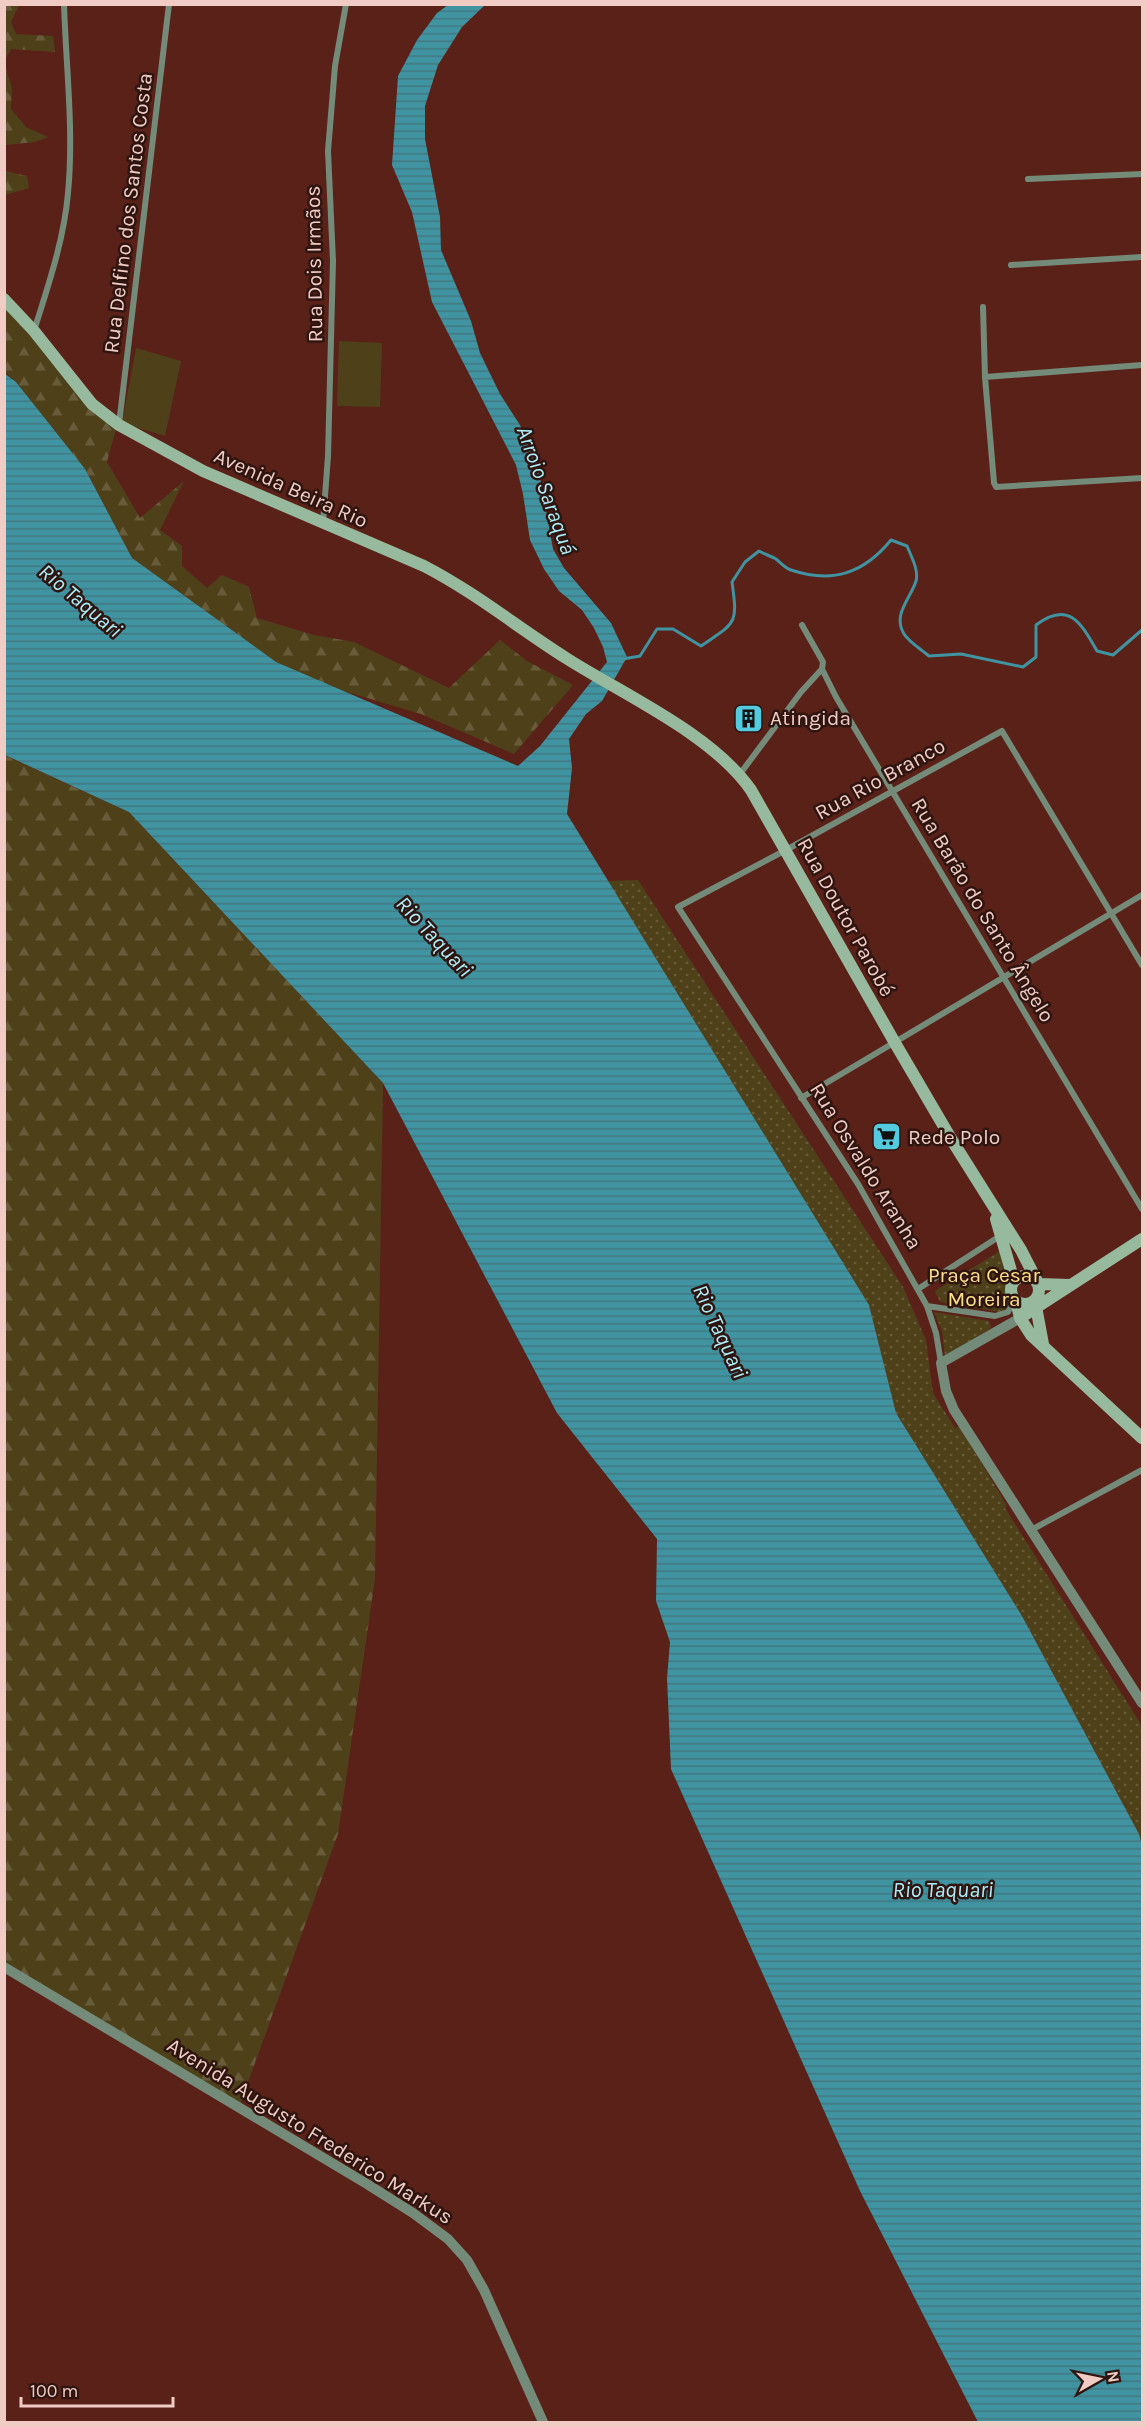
<svg xmlns="http://www.w3.org/2000/svg" width="1147" height="2427" viewBox="0 0 1147 2427" font-family="Karla,sans-serif">
<defs>
<pattern id="grass-dots" width="8" height="8" patternUnits="userSpaceOnUse" patternTransform="scale(1.5)"><rect width="8" height="8" fill="#4e411a"/><path d="M2 2h.1M6 6h.1" fill="none" stroke="#685b3a" stroke-width="1.8" stroke-linecap="round"/></pattern>
<pattern id="forest-firs" width="22" height="20" patternUnits="userSpaceOnUse" patternTransform="scale(1.5)"><rect width="22" height="20" fill="#4e411a"/><path d="M5 1l3.5 6h-7zM16 11l3.5 6h-7z" fill="#685b3a"/></pattern>
<pattern id="water-rules" width="6" height="5" patternUnits="userSpaceOnUse" patternTransform="scale(1.5)"><rect width="6" height="5" fill="#4093a1"/><path d="M0 2.5h6" fill="none" stroke="#427982"/></pattern>
</defs>
<rect width="100%" height="100%" fill="#5a2118"/>
<path fill="url(#grass-dots)" d="M638 880 903 1287 926 1340 933 1393 955 1428 960 1426 1007 1506 1005 1508 1142 1726V1845L1139 1834 1022 1616 896 1413 869 1305 608 881Z
M1000 1251 1011 1306 1000 1312 940 1302 935 1291Z
M934 1312 989 1321 991 1328 945 1357 942 1331Z"/>
<path fill="url(#forest-firs)" d="M5 4 19 5 11 22 16 34 53 36 55 52 11 49 5 60Z
M4 62 12 88 11 109 26 127 48 137 35 142 5 145Z
M5 171 27 176 29 188 5 195Z
M4 307 116 429 107 462 140 518 184 481 160 530 182 546V566L207 588 222 575 249 587 257 618 314 635 354 642 449 688 500 640 527 661 573 685 514 754 421 714 266 668 132 558 89 476 16 382 5 372Z
M4 755 129 812 383 1083 375 1579 338 1834 239 2107 5 1967Z"/>
<path fill="#4e411a" d="M339 341 382 343 380 407 337 406Z
M136 348 181 361 165 436 122 423Z"/>
<path fill="url(#water-rules)" d="M448 5H485L462 27 438 65 425 106V139L440 217 441 250 471 321 480 353 500 394 520 425 538 467 553 549 564 568 611 623 627 657 602 701 586 714 569 739 572 768 567 814 869 1305 896 1413 1022 1616 1139 1834 1142 1845V2422H978L860 2191 671 1769 667 1678 670 1642 656 1601 657 1539 557 1413 383 1083 129 812 5 755 4 373 16 382 85 469 132 558 276 662 518 766 540 746 607 662 603 647 594 628 582 610 559 591 544 569 530 540 523 494 516 465 432 302 412 212 392 165 398 76 417 40 437 13Z"/>
<g fill="none" stroke-linecap="round" stroke-linejoin="round">
<path stroke="#4093a1" stroke-width="3" d="M623 659 640 656 657 629H673L701 646C736 622 738 625 732 582L745 562 759 551C764 554 771 556 776 559 781 563 785 568 791 570 833 584 864 573 891 540L907 546C911 556 919 570 916 581 911 598 892 614 904 634 909 642 922 650 929 656L961 654 1023 667 1036 657V625C1069 600 1081 623 1097 651L1113 655 1142 630"/>
<path stroke="#748b79" stroke-width="6" d="M1028 179 1142 174
M1011 265 1142 257
M983 307 985 377 994 483 996 487 1142 478
M34 331C48 286 64 240 68 193 74 131 66 67 64 4
M985 377 1142 365
M119 424 169 4
M323 523 328 456 333 261 328 151 335 66 346 4
M802 625 823 662 822 669 836 697 1142 1209
M740 774 801 692 822 669
M801 1098 1142 895
M918 1289 1000 1236
M927 1306 995 1316 1008 1312 1014 1300
M941 1363 936 1333 927 1306 858 1184 678 907 786 850 1002 731 1142 965
M1033 1529 1142 1470"/>
<path stroke="#748b79" stroke-width="10" d="M1020 1318 941 1363 946 1391 954 1410 1142 1703
M4 1967 367 2184 413 2213 448 2239 467 2260 484 2290 543 2422"/>
<path stroke="#97ba9e" stroke-width="12" d="M4 299 34 331 92 404 119 425 203 471 424 566C476 593 517 627 566 658 624 695 712 734 751 790L895 1043 953 1142 1021 1250 1037 1281
M996 1219 1014 1281
M1011 1290a14 14 0 1 1 28 0a14 14 0 1 1-28 0Z
M1039 1284 1070 1285
M1016 1301 1020 1318 1031 1335 1142 1438
M1035 1301 1043 1344
M1020 1318 1142 1239"/>
</g>
<defs>
<symbol id="building-square" viewBox="-11 -11 22 22"><rect x="-9" y="-9" width="18" height="18" rx="4" fill="#54cade" stroke="#2f1510"/><path d="M-4-6H4V6H1V3H-1V6H-4ZM-2.5-4.3h1.7v1.8h-1.7ZM.8-4.3h1.7v1.8H.8ZM-2.5-1h1.7V.8h-1.7ZM.8-1h1.7V.8H.8Z" fill="#111"/></symbol>
<symbol id="supermarket-square" viewBox="-11 -11 22 22"><rect x="-9" y="-9" width="18" height="18" rx="4" fill="#54cade" stroke="#2f1510"/><path d="M-6-5.5h2.5l.6 2H6L4.5 2H-2.5L-4.4-4H-6ZM-1.5 3.2a1.3 1.3 0 1 0 .1 0ZM3 3.2a1.3 1.3 0 1 0 .1 0Z" fill="#111"/></symbol>
</defs>
<g fill-rule="evenodd">
<use href="#building-square" x="732" y="702" width="33" height="33"/>
<use href="#supermarket-square" x="870" y="1120" width="33" height="33"/>
</g>
<g text-anchor="middle" stroke-width="5" stroke-linejoin="round" paint-order="stroke">
<g font-size="21" fill="#f1ccc5" stroke="#2f1510">
<text transform="translate(128 213) rotate(-83)" y="7">Rua Delfino dos Santos Costa</text>
<text transform="translate(314 264) rotate(-91)" y="7">Rua Dois Irmãos</text>
<text transform="translate(291 488) rotate(24)" y="7">Avenida Beira Rio</text>
<text transform="translate(880 779) rotate(-29)" y="7">Rua Rio Branco</text>
<text transform="translate(983 910) rotate(59)" y="7">Rua Barão do Santo Ângelo</text>
<text transform="translate(846 917) rotate(61)" y="7">Rua Doutor Parobé</text>
<text transform="translate(866 1166) rotate(58)" y="7">Rua Osvaldo Aranha</text>
<text transform="translate(310 2131) rotate(32)" y="7">Avenida Augusto Frederico Markus</text>
</g>
<g font-size="21" fill="#f1ccc5" stroke="#2f1510" text-anchor="start">
<text x="770" y="725">Atingida</text>
<text x="908" y="1144">Rede Polo</text>
</g>
<g font-size="21" fill="#fee088" stroke="#2f1510">
<text x="984" y="1282">Praça Cesar<tspan x="984" dy="24">Moreira</tspan></text>
</g>
<g font-size="22" font-style="italic" fill="#acedf9" stroke="#2f1510">
<text transform="translate(547 490) rotate(70)" y="8">Arroio Saraquá</text>
<text transform="translate(81 600) rotate(40)" y="8">Rio Taquari</text>
<text transform="translate(435 936) rotate(47)" y="8">Rio Taquari</text>
<text transform="translate(721 1331) rotate(65)" y="8">Rio Taquari</text>
<text x="943" y="1897">Rio Taquari</text>
</g>
</g>
<rect width="1147" height="2427" fill="none" stroke="#f1ccc5" stroke-width="12"/>
<g transform="translate(1099 2379) rotate(81)" stroke="#2f1510" stroke-width="4.5" paint-order="stroke">
<path d="M0-4.5L10 22L0 15L-10 22Z" fill="#f1ccc5"/>
<text y="-9" font-size="16" font-weight="bold" text-anchor="middle" fill="#f1ccc5">N</text>
</g>
<path d="M21 2397v9h152v-9" fill="none" stroke="#f1ccc5" stroke-width="3"/>
<text x="30" y="2397" font-size="18" fill="#f1ccc5" stroke="#2f1510" stroke-width="4.5" paint-order="stroke">100 m</text>
</svg>
